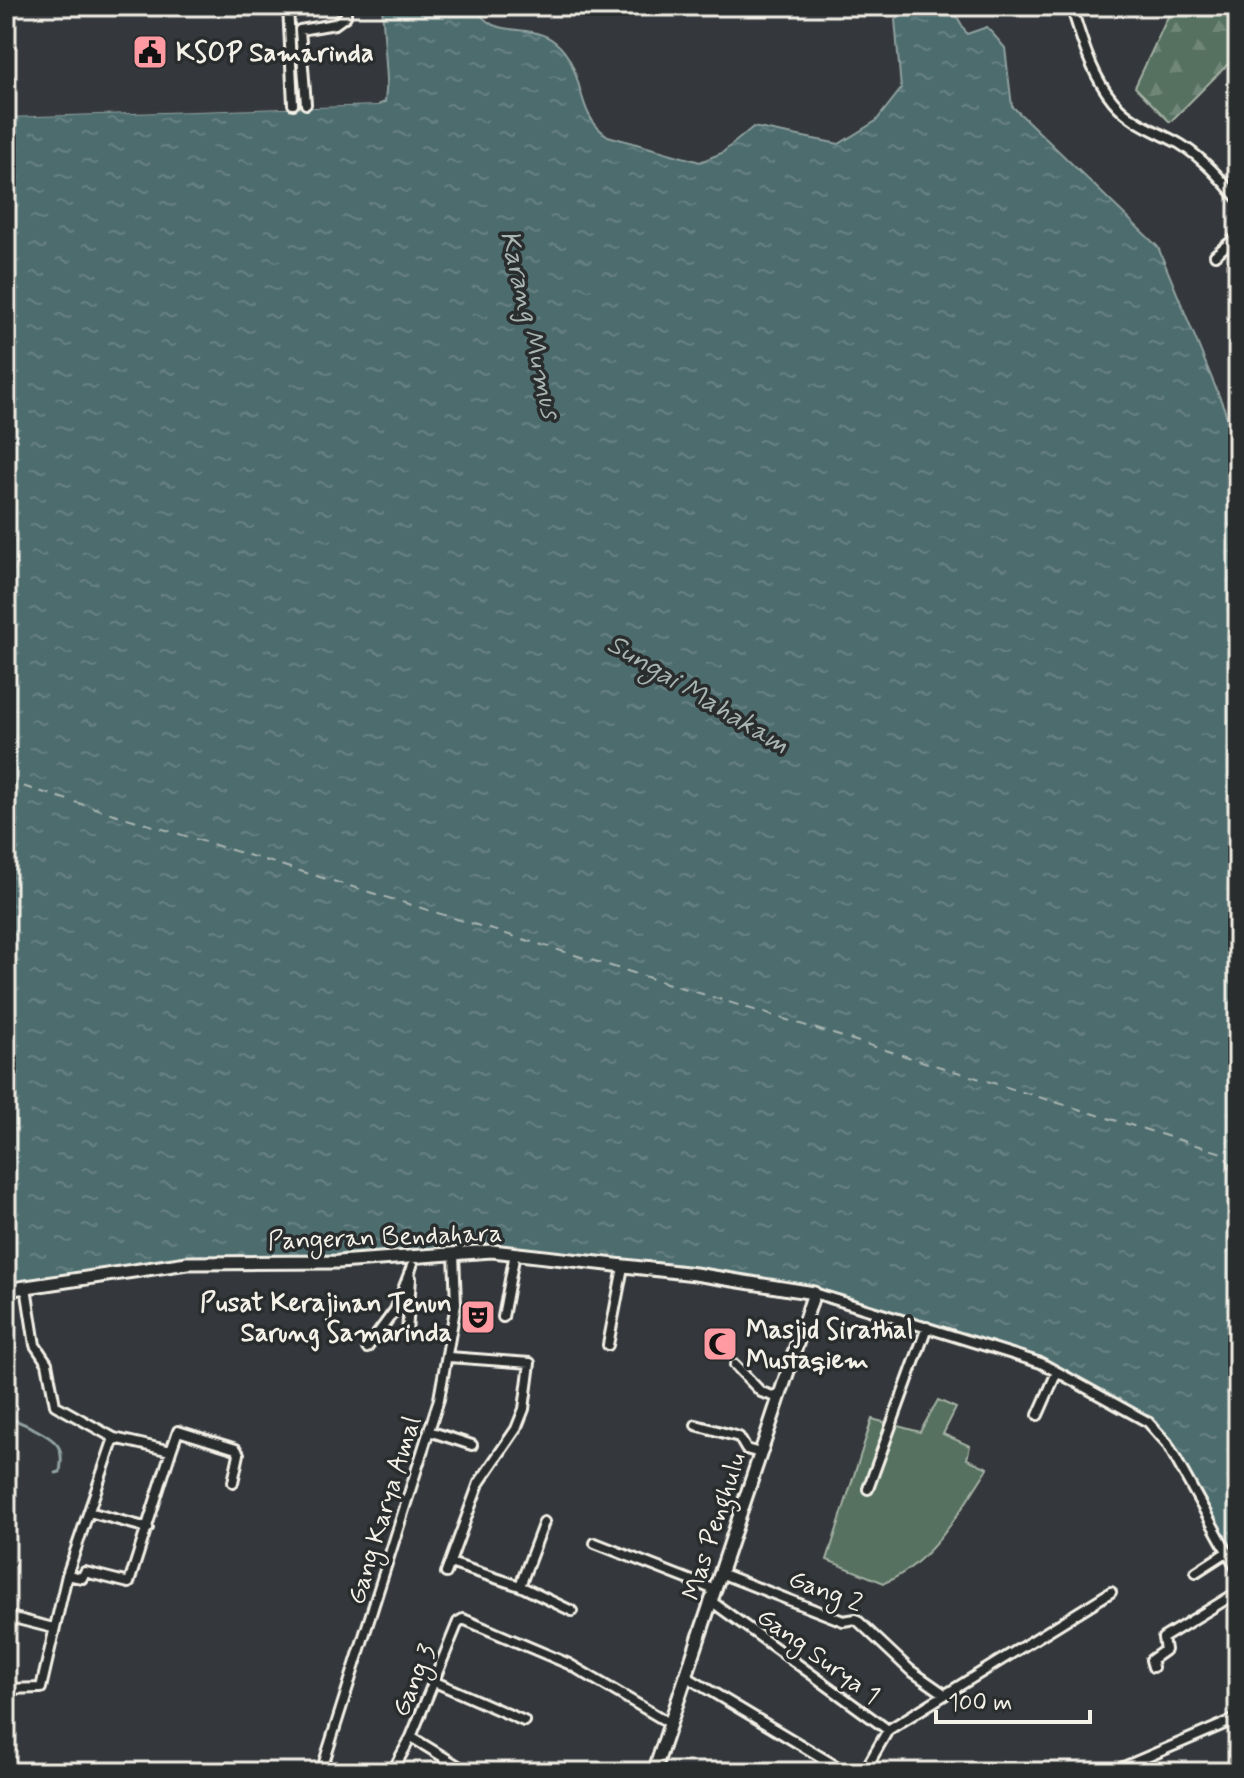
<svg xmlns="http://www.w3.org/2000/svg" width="1244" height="1778" viewBox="0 0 1244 1778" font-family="Mynerve,sans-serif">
<defs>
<pattern id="forest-firs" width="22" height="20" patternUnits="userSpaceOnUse" patternTransform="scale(2)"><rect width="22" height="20" fill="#567160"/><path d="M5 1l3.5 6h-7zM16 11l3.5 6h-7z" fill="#6f8677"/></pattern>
<pattern id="water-ripples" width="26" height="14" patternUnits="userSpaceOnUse" patternTransform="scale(2)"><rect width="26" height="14" fill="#4d6c6e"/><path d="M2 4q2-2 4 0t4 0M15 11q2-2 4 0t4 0" fill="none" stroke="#678183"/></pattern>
</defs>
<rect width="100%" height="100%" fill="#34383c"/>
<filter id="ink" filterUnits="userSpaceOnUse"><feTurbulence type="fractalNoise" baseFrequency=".0125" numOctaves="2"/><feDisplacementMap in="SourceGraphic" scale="16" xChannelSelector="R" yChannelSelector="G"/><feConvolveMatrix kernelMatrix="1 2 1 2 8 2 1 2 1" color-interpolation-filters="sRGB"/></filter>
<g filter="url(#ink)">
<path fill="#567160" stroke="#a5b1a4" stroke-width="2" d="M938 1400 956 1408 943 1434 970 1446 967 1459 988 1468C961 1510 931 1564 884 1583L827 1560 872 1419 920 1432Z"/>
<path fill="url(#forest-firs)" stroke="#a5b1a4" stroke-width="2" d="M1173 6H1238V64L1229 63 1170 122 1135 87Z"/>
<path fill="url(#water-ripples)" stroke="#90a19f" stroke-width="2" d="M382 6H477C488 41 530 21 555 42 587 68 573 114 608 136L700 162 722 153 753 127 839 144 876 121 901 89 895 19 935 6H951L967 34 987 27 1005 48 1012 106 1158 247 1224 408 1238 453V1564L1157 1422 1053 1366 935 1324 778 1282 488 1248 352 1259 187 1260 6 1287V117L378 105 385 102 387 79Z"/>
<path fill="#34383c" d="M378 100V105L6 117V113Z"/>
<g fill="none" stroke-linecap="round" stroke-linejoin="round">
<path stroke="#90a19f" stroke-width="3" d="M6 1418C19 1420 52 1436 58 1446 63 1454 61 1464 60 1472L56 1473"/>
<path stroke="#a9b5b1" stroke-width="2" stroke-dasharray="10 8" stroke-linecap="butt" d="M6 781 1222 1153 1238 1176"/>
<defs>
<path id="street" d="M288 6 293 104
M1071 6C1082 39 1090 73 1113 101 1131 123 1157 131 1180 144 1203 158 1221 179 1238 199
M306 104 300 30 335 24 346 16V6
M1215 255 1238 236
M26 1287 35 1345 47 1363 55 1405 114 1438 171 1451 129 1583 85 1572 82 1578 67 1575
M814 1293 1041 1363 1148 1422 1167 1443 1238 1571
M503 1317 515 1253
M407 1333 411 1278
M608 1345 623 1267
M367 1348 395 1310 412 1266
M735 1365 761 1392 779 1398
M1038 1415 1057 1372
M696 1425 739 1437 746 1449 760 1453
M429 1431 472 1445
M171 1451 178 1431 236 1449 239 1454 233 1482
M868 1489 927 1327
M89 1512 148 1528
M595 1543 715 1590
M450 1563 520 1586 572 1611
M1196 1572 1227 1552
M446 1573 479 1483 516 1429 524 1409 530 1363 449 1357
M720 1573 843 1621 856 1619 910 1670 943 1693
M520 1586 544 1522
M711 1601 888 1730 1111 1592
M6 1616 53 1628
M1153 1667 1151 1660 1165 1650 1163 1638 1238 1592
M687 1677 846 1772
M435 1682 524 1721
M6 1689 41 1688 67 1575 114 1438
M321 1772 439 1399 456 1304 454 1254
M392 1772 411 1737
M468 1772 411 1737 458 1622 463 1619 569 1664 671 1724
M864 1772 888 1730
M1112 1772 1238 1718"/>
<path id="secondary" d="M6 1290 187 1263 338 1262 492 1251 695 1274 814 1293 654 1772"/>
</defs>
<use href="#street" stroke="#f4f1e8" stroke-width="14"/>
<use href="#secondary" stroke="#f4f1e8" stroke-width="17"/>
<use href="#street" stroke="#2a2d2e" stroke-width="8"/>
<use href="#secondary" stroke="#2a2d2e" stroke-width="11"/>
</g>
</g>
<defs>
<symbol id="civic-square" viewBox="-11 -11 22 22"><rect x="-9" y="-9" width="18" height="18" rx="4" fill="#ff9aa2" stroke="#2a2d2e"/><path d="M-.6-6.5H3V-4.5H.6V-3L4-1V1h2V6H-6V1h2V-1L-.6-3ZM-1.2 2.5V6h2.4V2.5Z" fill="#111"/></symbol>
<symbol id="theatre-square" viewBox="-11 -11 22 22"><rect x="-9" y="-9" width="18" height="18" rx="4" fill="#ff9aa2" stroke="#2a2d2e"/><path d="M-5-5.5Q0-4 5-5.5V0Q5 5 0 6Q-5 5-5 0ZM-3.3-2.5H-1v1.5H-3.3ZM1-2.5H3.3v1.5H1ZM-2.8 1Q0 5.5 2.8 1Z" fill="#111"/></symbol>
<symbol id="mosque-square" viewBox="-11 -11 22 22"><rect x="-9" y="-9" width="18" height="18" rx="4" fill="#ff9aa2" stroke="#2a2d2e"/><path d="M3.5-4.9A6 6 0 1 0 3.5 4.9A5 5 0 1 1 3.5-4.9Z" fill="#111"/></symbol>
</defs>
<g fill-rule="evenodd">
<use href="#civic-square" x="130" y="32" width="40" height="40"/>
<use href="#theatre-square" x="458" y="1297" width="40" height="40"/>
<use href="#mosque-square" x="700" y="1324" width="40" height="40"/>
</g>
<g text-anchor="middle" stroke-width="7" stroke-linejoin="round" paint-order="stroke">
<g font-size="26" font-weight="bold" fill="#f4f1e8" stroke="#2a2d2e" text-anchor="start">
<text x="176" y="61">KSOP Samarinda</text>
<text x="452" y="1311" text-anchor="end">Pusat Kerajinan Tenun<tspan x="452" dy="30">Sarung Samarinda</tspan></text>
<text x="746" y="1338">Masjid Sirathal<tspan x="746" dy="30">Mustaqiem</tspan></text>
</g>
<g font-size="26" fill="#f4f1e8" stroke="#2a2d2e">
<text transform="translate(385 1236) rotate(-2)" y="9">Pangeran Bendahara</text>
<text transform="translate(383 1510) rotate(-73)" y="9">Gang Karya Amal</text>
<text transform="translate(713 1526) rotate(-72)" y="9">Mas Penghulu</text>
<text transform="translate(826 1590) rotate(21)" y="9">Gang 2</text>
<text transform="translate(819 1655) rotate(36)" y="9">Gang Surya 1</text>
<text transform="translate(413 1680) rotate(-67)" y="9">Gang 3</text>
</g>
<g font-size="28" font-style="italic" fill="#a9b5b1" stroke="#2a2d2e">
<text transform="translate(532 324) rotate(77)" y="10">Karang Mumus</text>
<text transform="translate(699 693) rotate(31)" y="10">Sungai Mahakam</text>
</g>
</g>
<rect width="1244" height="1778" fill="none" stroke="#2a2d2e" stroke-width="32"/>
<rect x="16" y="16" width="1212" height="1746" fill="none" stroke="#f4f1e8" stroke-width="3" filter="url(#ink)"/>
<path d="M936 1710v12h154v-12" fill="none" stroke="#f4f1e8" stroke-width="4"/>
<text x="948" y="1710" font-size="24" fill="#f4f1e8" stroke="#2a2d2e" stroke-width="6" paint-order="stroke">100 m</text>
</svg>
